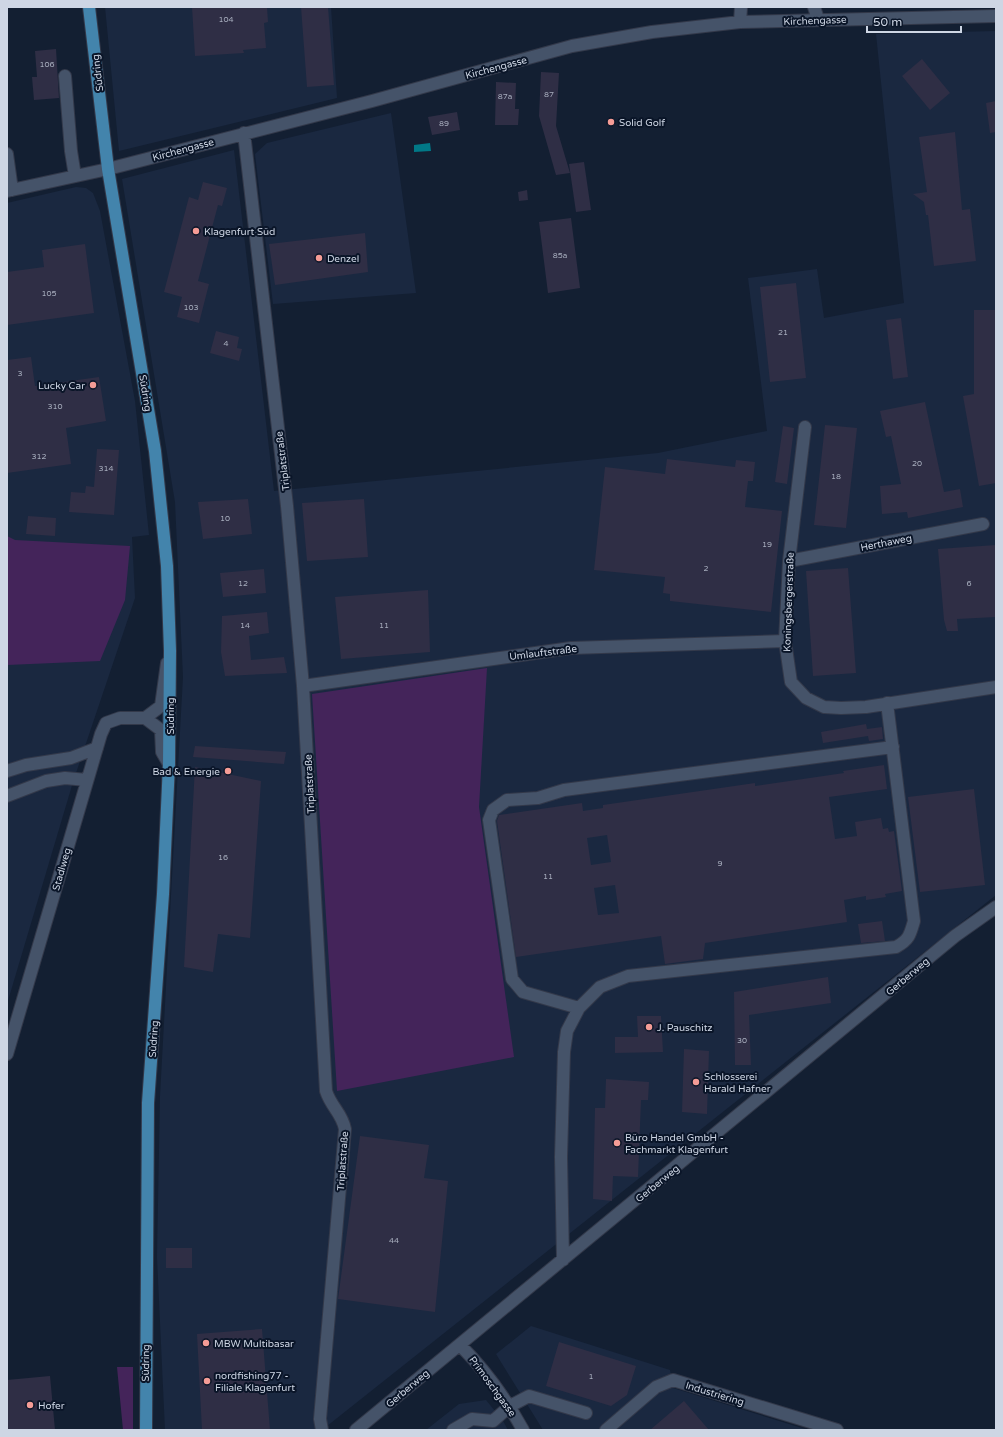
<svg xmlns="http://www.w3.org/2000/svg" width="1003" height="1437" viewBox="0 0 1003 1437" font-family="'Varela Round',sans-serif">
<rect width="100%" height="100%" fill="#131f32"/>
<path fill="#1a2840" d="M105 7H331L337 98 119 151Z
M996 31V895L322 1430H165L157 1257 160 1096 183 677 175 502 122 179 234 150 274 491 658 453 767 431 748 278 817 269 824 318 904 303 876 34Z
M391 113 416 293 273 304 255 154 267 143Z
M76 187 86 188 93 193 100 211 135 401 149 535 132 537 135 598 73 782 7 1004V203Z
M531 1326 670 1370 673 1388 808 1430H543L496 1354Z
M486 1400 503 1421 508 1430H426L459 1404Z"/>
<path fill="#44245a" d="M7 536 15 540 130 546 125 600 100 661 7 665Z
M487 668 479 807 514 1057 337 1091 312 694Z
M117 1367H133V1430H123Z"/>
<path fill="#017887" d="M430 143 431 151 414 152V145Z"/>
<path fill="#2f2e45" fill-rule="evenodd" d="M192 7H267L268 22 264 23 266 48 243 50 244 53 195 56Z
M301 7H328L334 85 307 87Z
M56 49 59 98 34 100 32 77H37L35 51Z
M922 59 950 93 930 110 902 76Z
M541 72 559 73 556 126 570 173 556 175 539 116Z
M496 82 516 83 515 109H519L518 125H495Z
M996 101V132L990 133 986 103Z
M457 112 460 130 432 135 428 117Z
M955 132 962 210 970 209 976 261 934 266 928 215H926L924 202 913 194 927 192 919 137Z
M584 162 591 210 576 212 569 164Z
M203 182 227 188 222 206 218 205 198 281 209 284 199 323 177 317 182 297 164 292 189 197 198 200Z
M527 190 528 200 519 201 518 192Z
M571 218 580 288 548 293 539 222Z
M365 233 368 272 275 285 269 244Z
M85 244 94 313 7 325V272L44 267 42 250Z
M796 283 806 378 770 382 760 287Z
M974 310H996V483L979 486 963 396 974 394Z
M901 318 908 377 893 379 886 320Z
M216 331 239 337 237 348 242 349 239 361 210 353Z
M31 357 35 386 99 377 106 421 66 428 71 464 7 473V360Z
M925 402 944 492 960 489 963 507 908 518 907 512 882 514 880 486 901 484 891 436 886 437 880 411Z
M825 425 857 428 846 528 814 525Z
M783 426 794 428 787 484 775 482Z
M97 449 119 450 114 515 69 512 71 492 85 493 86 486 94 487Z
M667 459 735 467 736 460 755 462 753 481H748L745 507 782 511 771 612 670 601V594L663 593 665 577 594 570 605 467 665 474Z
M248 499 252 534 203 539 198 502Z
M364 499 368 557 307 561 302 503Z
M28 516 56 518 55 536 26 534Z
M996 545V617L957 619 958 631H947L944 620 938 549Z
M848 568 856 673 813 676 806 571Z
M264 569 266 593 223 597 220 573Z
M428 590 430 652 341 659 335 597Z
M267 612 269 633 249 636 251 660 284 657 287 673 225 676 221 652 222 616Z
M866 724 867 729 882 727 883 739 869 741 868 736 823 743 821 732Z
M195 746 286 752 284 764 193 757Z
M884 765 887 789 829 797 835 839 857 836 855 822 881 818 883 829 888 828 889 832 894 831 902 891 885 894 886 897 866 900V896L844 900 847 922 705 943 703 959 665 964 661 936 516 957 497 821 499 815 582 803 583 811 603 808V805L755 783V786L844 773 843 771ZM607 835 611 862 591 865 587 838ZM615 885 619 913 598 915 594 888Z
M195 767 261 781 250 938 218 934 213 972 184 967Z
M974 789 985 885 920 892 908 797Z
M882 921 885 941 861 943 858 924Z
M828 977 831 1003 749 1015 751 1065H735L734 992Z
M637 1016H661L663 1052 615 1053V1037H638Z
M684 1049 709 1051 707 1114 682 1112Z
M606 1079 649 1082 648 1100H641L638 1177 613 1176 612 1201 593 1199 595 1108H605Z
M360 1136 429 1145 424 1178 448 1181 435 1312 338 1299Z
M166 1248H192V1268H166Z
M262 1329 270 1430H202L197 1334Z
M559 1342 636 1366 627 1395 611 1406 546 1386Z
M50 1376 55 1430H7V1380Z
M684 1401 709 1430H650Z"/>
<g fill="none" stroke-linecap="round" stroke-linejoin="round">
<defs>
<path id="minor" d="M814 7 818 19
M740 22 741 7
M65 76 71 151 75 176
M244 133 287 506 303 686 326 1091C331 1107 342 1113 345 1129L320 1419 322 1430
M7 154 12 190
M7 191 108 169 372 101 572 46 652 32 740 22 996 16
M805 427 789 561 785 641 791 682 806 698 824 707 841 708 866 707 996 687
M789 561 983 524
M303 686 571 648 785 641
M145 718 161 730 162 752 169 764
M7 771 26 765 71 758 97 748
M7 796 46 781 65 778 87 780
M579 1008 523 992 512 979 489 820 493 810 507 800 538 798 564 790 893 747
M7 1054 101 734 106 723 120 718H145L161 706 167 663
M563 1260 561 1157 564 1052 567 1031 579 1008 600 987 628 976 896 947C909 940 910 935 914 921L887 703
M460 1345C485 1370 506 1399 523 1430
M356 1430 955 936 996 907
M453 1430 472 1419 493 1421 510 1406 529 1396 586 1413
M606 1430 656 1387 673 1380 837 1430"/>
<path id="major" d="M89 7 108 169 155 451 167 566 170 651 169 764 163 894 148 1103 146 1430"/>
</defs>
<use href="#minor" stroke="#33394a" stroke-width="14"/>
<use href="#major" stroke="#33394a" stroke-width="14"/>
<use href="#minor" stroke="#455369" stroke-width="12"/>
<use href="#major" stroke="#4384ac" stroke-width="12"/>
</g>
<g fill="#f59c96" stroke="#0a1528" stroke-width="1.5">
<circle cx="611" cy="122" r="4"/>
<circle cx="196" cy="231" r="4"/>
<circle cx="319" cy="258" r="4"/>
<circle cx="93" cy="385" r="4"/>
<circle cx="228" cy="771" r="4"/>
<circle cx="649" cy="1027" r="4"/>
<circle cx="696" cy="1082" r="4"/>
<circle cx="617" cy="1143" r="4"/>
<circle cx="206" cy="1343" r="4"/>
<circle cx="207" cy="1381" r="4"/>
<circle cx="30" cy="1405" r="4"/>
</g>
<g text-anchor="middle" stroke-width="4" stroke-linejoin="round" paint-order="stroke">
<g font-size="8" fill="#a6acbc">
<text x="226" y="22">104</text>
<text x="47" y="67">106</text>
<text x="549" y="97">87</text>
<text x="505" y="99">87a</text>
<text x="444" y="126">89</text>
<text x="560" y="258">85a</text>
<text x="49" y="296">105</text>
<text x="191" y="310">103</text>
<text x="783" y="335">21</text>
<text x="226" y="346">4</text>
<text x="20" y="376">3</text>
<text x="55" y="409">310</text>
<text x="39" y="459">312</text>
<text x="917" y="466">20</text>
<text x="106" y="471">314</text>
<text x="836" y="479">18</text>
<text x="225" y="521">10</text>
<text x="767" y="547">19</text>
<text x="706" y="571">2</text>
<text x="243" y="586">12</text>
<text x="969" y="586">6</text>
<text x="245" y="628">14</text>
<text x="384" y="628">11</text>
<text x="223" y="860">16</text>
<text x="720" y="866">9</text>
<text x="548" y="879">11</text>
<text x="742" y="1043">30</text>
<text x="394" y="1243">44</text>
<text x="591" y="1379">1</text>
</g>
<g font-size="10" fill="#ced6e4" stroke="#0a1528">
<text transform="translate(815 20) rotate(-2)" y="4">Kirchengasse</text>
<text transform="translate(496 67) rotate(-15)" y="4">Kirchengasse</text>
<text transform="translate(97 73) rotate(-97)" y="4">Südring</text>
<text transform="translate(183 149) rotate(-15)" y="4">Kirchengasse</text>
<text transform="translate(146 393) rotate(81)" y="4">Südring</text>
<text transform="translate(282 461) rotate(-97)" y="4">Triplatstraße</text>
<text transform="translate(886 542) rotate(-11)" y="4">Herthaweg</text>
<text transform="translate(788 602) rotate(-88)" y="4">Koningsbergerstraße</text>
<text transform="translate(543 652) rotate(-7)" y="4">Umlauftstraße</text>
<text transform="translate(170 716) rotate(-90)" y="4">Südring</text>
<text transform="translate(309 784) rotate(-93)" y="4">Triplatstraße</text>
<text transform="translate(61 869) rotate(-74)" y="4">Stadlweg</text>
<text transform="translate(907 976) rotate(-40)" y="4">Gerberweg</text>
<text transform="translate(153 1039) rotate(-86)" y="4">Südring</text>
<text transform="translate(342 1161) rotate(-86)" y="4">Triplatstraße</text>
<text transform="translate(657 1183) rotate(-39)" y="4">Gerberweg</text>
<text transform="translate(145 1363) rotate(-89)" y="4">Südring</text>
<text transform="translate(493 1386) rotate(54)" y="4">Primoschgasse</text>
<text transform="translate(407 1388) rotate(-40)" y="4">Gerberweg</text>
<text transform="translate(715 1393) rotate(17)" y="4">Industriering</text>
</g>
<g font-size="10" fill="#ced6e4" stroke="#0a1528" text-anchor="start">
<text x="619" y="126">Solid Golf</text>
<text x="204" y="235">Klagenfurt Süd</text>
<text x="327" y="262">Denzel</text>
<text x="85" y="389" text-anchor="end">Lucky Car</text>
<text x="220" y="775" text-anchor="end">Bad &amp; Energie</text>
<text x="657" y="1031">J. Pauschitz</text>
<text x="704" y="1080">Schlosserei<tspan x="704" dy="12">Harald Hafner</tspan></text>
<text x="625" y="1141">Büro Handel GmbH -<tspan x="625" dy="12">Fachmarkt Klagenfurt</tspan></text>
<text x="214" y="1347">MBW Multibasar</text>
<text x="215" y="1379">nordfishing77 -<tspan x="215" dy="12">Filiale Klagenfurt</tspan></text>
<text x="38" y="1409">Hofer</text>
</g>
</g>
<rect width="1003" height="1437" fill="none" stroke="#ced6e4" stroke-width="16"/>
<path d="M867 26v6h94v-6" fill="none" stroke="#ced6e4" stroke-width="2"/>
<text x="873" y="26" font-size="12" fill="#ced6e4" stroke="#0a1528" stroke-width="3" paint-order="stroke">50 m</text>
</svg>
